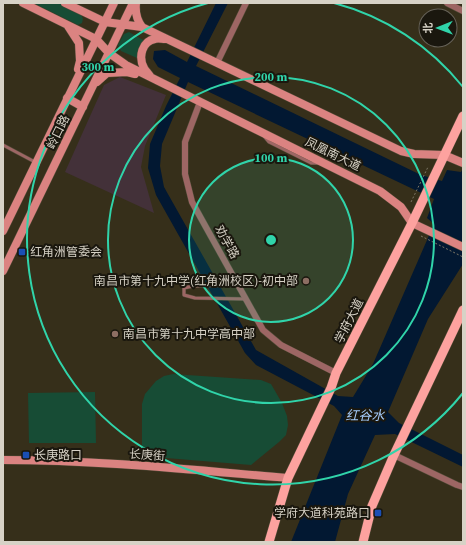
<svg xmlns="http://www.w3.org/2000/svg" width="466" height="545" viewBox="0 0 466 545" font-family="'Source Serif 4','Noto Sans SC',serif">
<rect width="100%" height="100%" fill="#362f1a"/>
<path fill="#433139" d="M120 77 166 95 145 146 141 167 154 213 65 172 104 85Z"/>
<path fill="#174c35" d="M33 3H59L81 14 83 19 82 23 78 25Z
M129 32 145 41 139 51 137 58 121 51 118 45 124 34Z
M173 374 261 380 271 384 282 403 287 416 288 425 286 435 279 442 251 465 142 456V404L145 394 156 381 164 376Z
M95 392 96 443H29L28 393Z"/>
<path fill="#021832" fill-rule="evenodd" d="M216 3H228L196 66 421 175 442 181 447 170 461 172 463 168V264L428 319 388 412 399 423 463 455V467L395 434 375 435 348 494 335 542H291L342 415 334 406 256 365 245 353 156 195 148 168 150 144 166 106 180 78 158 67 153 59 154 51 165 50 187 62ZM188 82 434 199 427 218 434 224 373 364 353 397 338 396 256 350 164 187 160 166 162 144Z"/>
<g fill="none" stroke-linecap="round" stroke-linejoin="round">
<defs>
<path id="lane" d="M264 136 269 142 311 163H317
M3 145 35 162
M233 275 227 285 193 286 184 288V295L195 298 246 299"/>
<path id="street" d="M447 3 463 11
M217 63 246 3
M200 102 185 142V174L192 202 263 330 281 345 336 373
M394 455 457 485 463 487"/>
<path id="secondary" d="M23 3 96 39 109 53 126 65 380 191 401 207 412 223 463 247
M65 3 105 22 142 27 401 151 414 154 444 155 463 163
M136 3C135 12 136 19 142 27
M68 26 79 43 80 61 78 69
M150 76C148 73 145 70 144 68 138 57 142 41 155 39 158 38 162 39 165 39
M97 82 107 73 127 72 135 74
M67 98 83 107
M3 231 114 3
M3 271 133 3
M3 460C98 460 193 470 288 478"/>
<path id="primary" d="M269 542 288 478 331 388 336 373 412 223 463 116
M363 542 372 506 394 455 463 310"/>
</defs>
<use href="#lane" stroke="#534c39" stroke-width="4"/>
<use href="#street" stroke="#534c39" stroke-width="7"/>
<use href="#secondary" stroke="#534c39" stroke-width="9"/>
<use href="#primary" stroke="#534c39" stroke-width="10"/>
<path stroke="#7d7766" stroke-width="1" stroke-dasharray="2 2" stroke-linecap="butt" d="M411 202 428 167
M421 236 463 257"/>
<use href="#lane" stroke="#9d6664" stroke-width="3"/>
<use href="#street" stroke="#9d6664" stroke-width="6"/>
<use href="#secondary" stroke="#db8381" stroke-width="8"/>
<use href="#primary" stroke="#fda29f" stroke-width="9"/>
</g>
<circle cx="271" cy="240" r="82" fill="#30d4aa" fill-opacity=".12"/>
<g fill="none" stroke="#30d4aa" stroke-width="2">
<circle cx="271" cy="240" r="82"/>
<circle cx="271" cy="240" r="163"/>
<path d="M463 393A245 245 0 1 1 208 3M334 3A245 245 0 0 1 463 87"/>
</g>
<g fill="#1a4fb4" stroke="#1a170e" stroke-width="1.5">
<rect x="18" y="248" width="8" height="8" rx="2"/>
<rect x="22" y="451" width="8" height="8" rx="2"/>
<rect x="374" y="509" width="8" height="8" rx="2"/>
</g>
<g fill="#8d6e63" stroke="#1a170e" stroke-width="1.5">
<circle cx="306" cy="281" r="4"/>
<circle cx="115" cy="334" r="4"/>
</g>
<g text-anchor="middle" stroke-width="4" stroke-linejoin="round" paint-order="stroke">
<g font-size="12" fill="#d7d2c6" stroke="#1a170e">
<text transform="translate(58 132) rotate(-64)" y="4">岭口路</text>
<text transform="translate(333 154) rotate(26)" y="4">凤凰南大道</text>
<text transform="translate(227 242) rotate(61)" y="4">劝学路</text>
<text transform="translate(349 321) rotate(-63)" y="4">学府大道</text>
<text transform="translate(147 455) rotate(4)" y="4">长庚街</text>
</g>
<g font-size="12" fill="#d7d2c6" stroke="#1a170e" text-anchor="start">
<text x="30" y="256">红角洲管委会</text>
<text x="298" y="285" text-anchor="end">南昌市第十九中学(红角洲校区)-初中部</text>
<text x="123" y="338">南昌市第十九中学高中部</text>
<text x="34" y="459">长庚路口</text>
<text x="370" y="517" text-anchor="end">学府大道科苑路口</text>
</g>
<g font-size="13" font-style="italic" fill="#a5cbfa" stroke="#1a170e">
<text x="365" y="420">红谷水</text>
</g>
</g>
<circle cx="271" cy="240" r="6" fill="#30d4aa" stroke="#1a170e" stroke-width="2"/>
<g font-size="12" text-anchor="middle" font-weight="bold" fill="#30d4aa" stroke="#1a170e" stroke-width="4" stroke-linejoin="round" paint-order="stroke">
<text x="98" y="71">300 m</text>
<text x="271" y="81">200 m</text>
<text x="271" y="162">100 m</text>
</g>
<rect width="466" height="545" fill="none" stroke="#d7d2c6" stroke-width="8"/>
<g transform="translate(438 28) rotate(269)"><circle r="19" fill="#1a170e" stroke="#666258"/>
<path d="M0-3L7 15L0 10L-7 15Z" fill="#30d4aa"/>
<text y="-6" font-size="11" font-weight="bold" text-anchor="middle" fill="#d7d2c6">北</text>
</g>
</svg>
